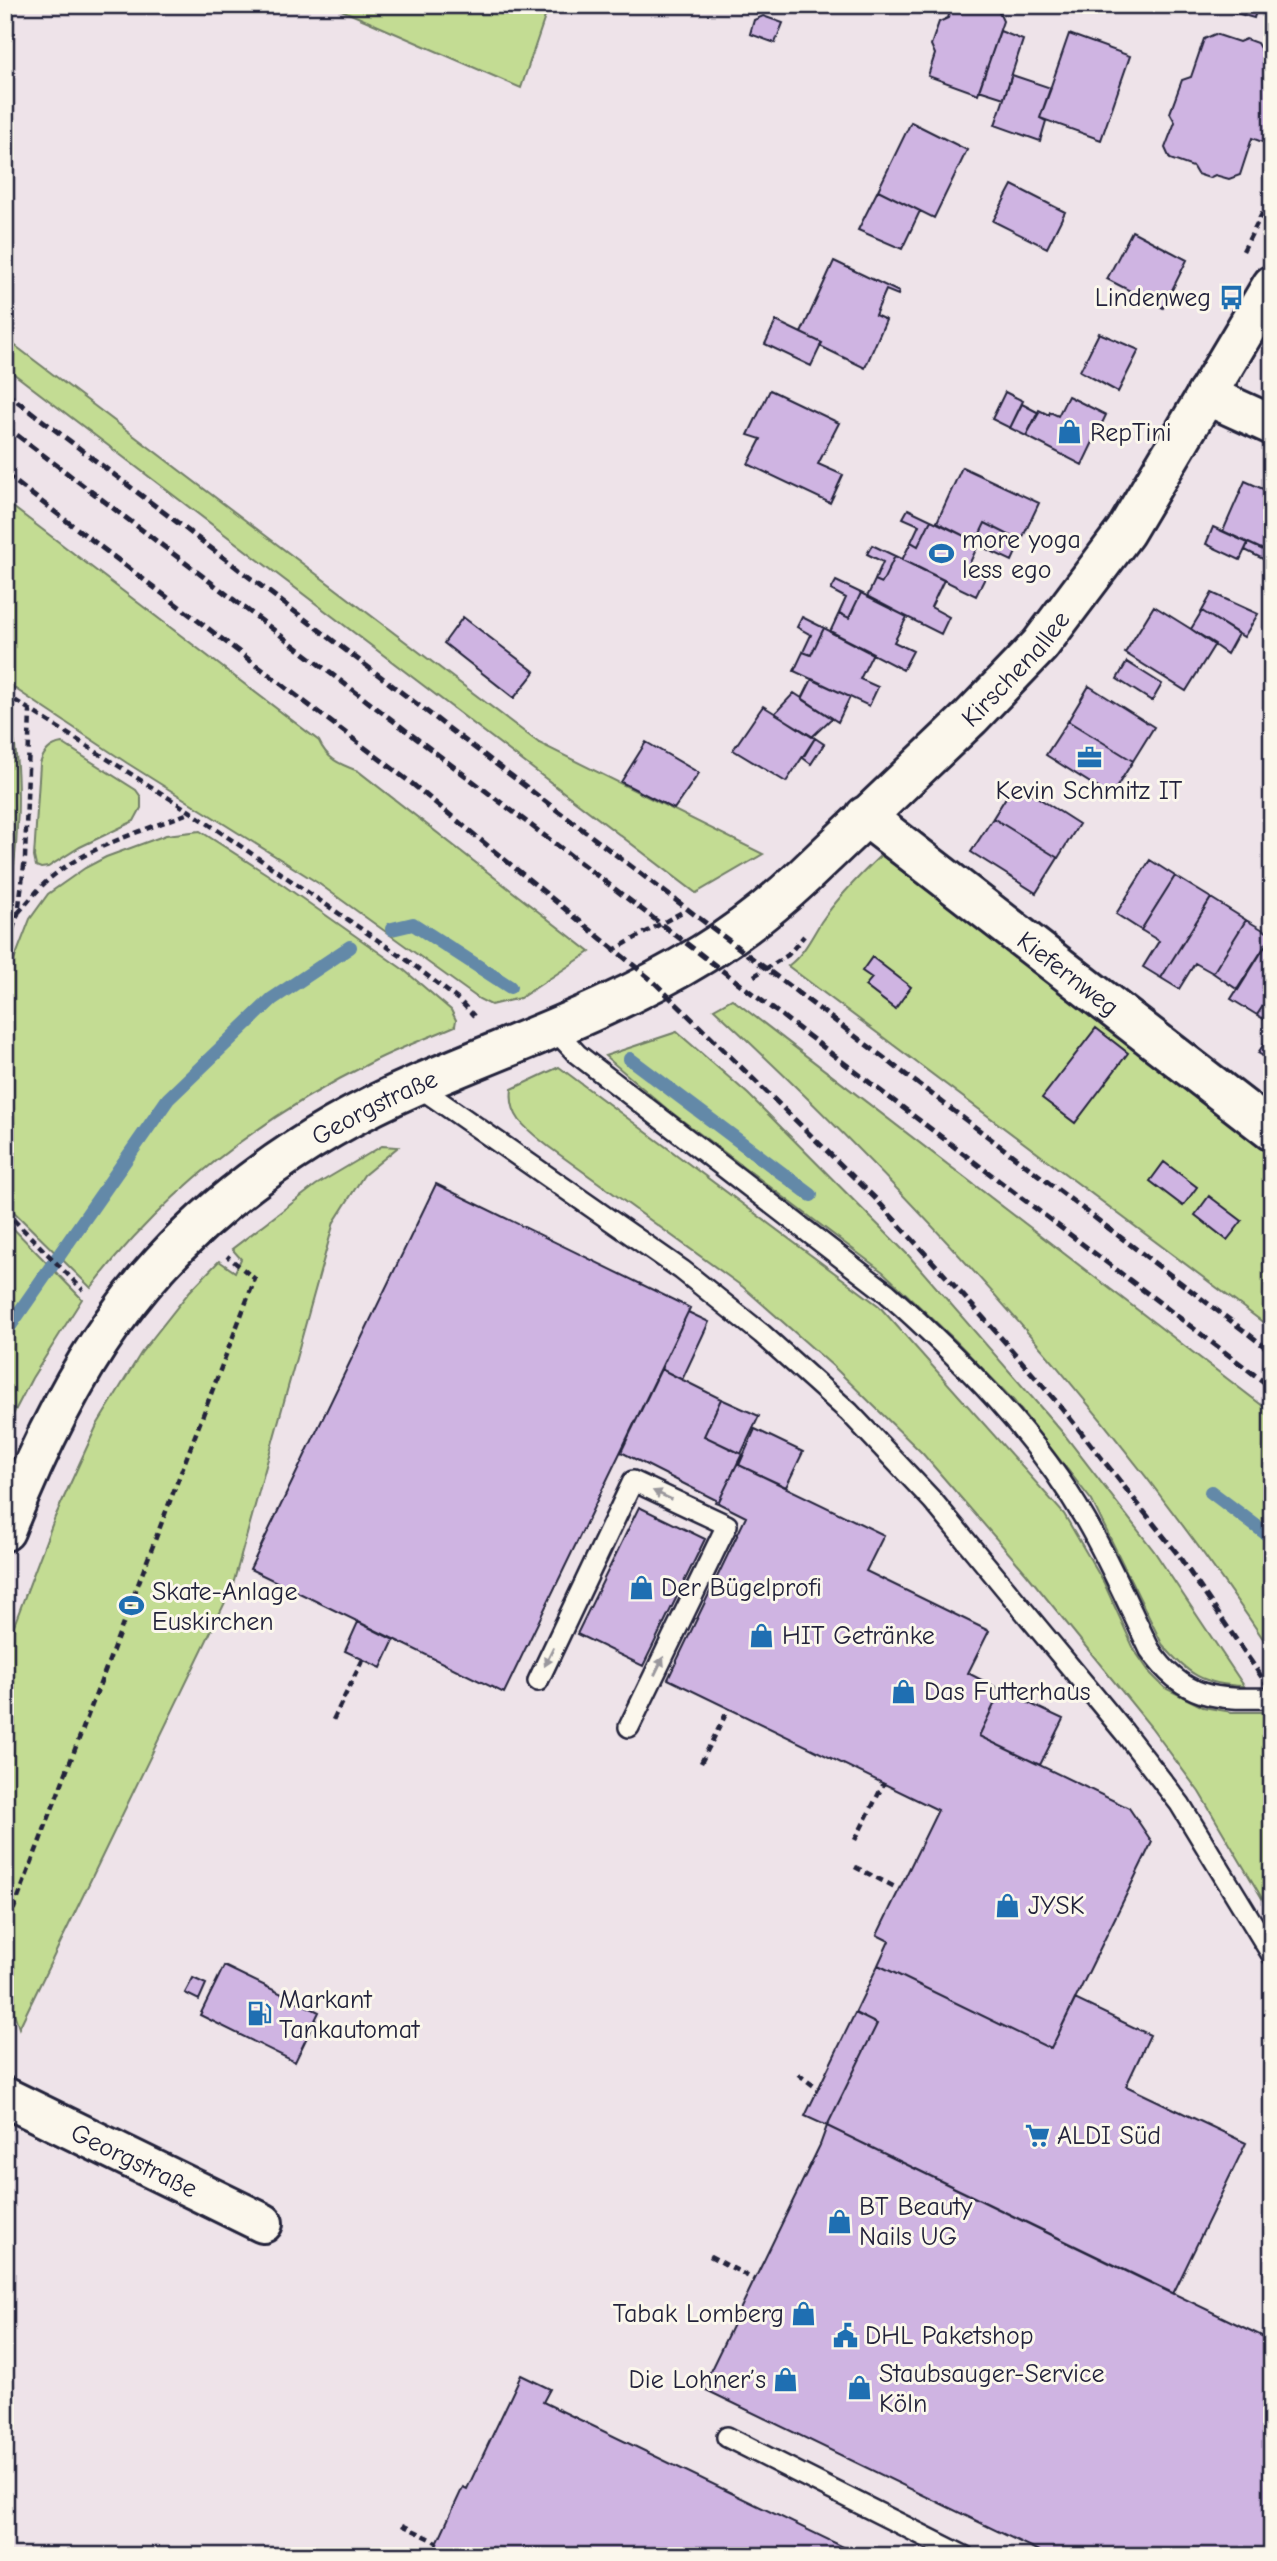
<svg xmlns="http://www.w3.org/2000/svg" width="1277" height="2561" viewBox="0 0 1277 2561" font-family="'Comic Neue',sans-serif">
<rect width="100%" height="100%" fill="#eee3e9"/>
<filter id="ink" filterUnits="userSpaceOnUse"><feTurbulence type="fractalNoise" baseFrequency=".0143" numOctaves="2"/><feDisplacementMap in="SourceGraphic" scale="14" xChannelSelector="R" yChannelSelector="G"/><feConvolveMatrix kernelMatrix="1 2 1 2 8 2 1 2 1" color-interpolation-filters="sRGB"/></filter>
<g filter="url(#ink)">
<path fill="#c3dc93" stroke="#727f67" stroke-width="2" d="M330 5H549L521 88Z
M5 338 539 743 763 854 696 893 5 367Z
M5 501 319 741C327 759 339 764 358 771L590 952 520 998 491 1005 479 999 318 883 127 763 5 682Z
M5 708C26 754 18 870 5 919Z
M62 743 136 790 141 797V808L134 821 80 847 48 867 41 868 36 866 34 857 40 764C43 753 49 745 62 743Z
M200 831 273 878 404 970 451 1010 456 1020 455 1026C428 1038 399 1048 372 1062 263 1116 165 1191 91 1288L5 1203V984L30 919 48 894 85 868 106 857 166 835Z
M881 855 1272 1153V1329L788 966C804 954 811 938 821 922 838 897 860 875 881 855Z
M732 999 1272 1413V1652C1114 1415 922 1202 714 1009Z
M677 1032 748 1094 909 1256 1063 1433 1154 1551 1244 1686C1204 1685 1187 1674 1162 1644L1092 1501 1014 1401 956 1341 883 1272 667 1109 605 1056Z
M559 1067 879 1306 1064 1514 1104 1583 1135 1651 1151 1674 1165 1688 1203 1707 1232 1712H1271L1272 1915 1199 1792 1151 1727 1026 1573 923 1454 834 1367 743 1287 549 1147C529 1131 508 1118 512 1089Z
M382 1146 398 1147 364 1175 334 1222 232 1588 19 2028 9 1998 12 1975 5 1990V1649L55 1517 97 1425 141 1353 190 1291 219 1261 235 1272 241 1259 232 1249 316 1185Z
M5 1220 82 1299 32 1378 5 1430Z"/>
<g fill="none" stroke-linecap="round" stroke-linejoin="round">
<path stroke="#6389a8" stroke-width="14" d="M392 929 413 924 510 987
M630 1059 811 1195
M5 1333 168 1099 272 999 350 947
M1211 1492 1272 1538"/>
</g>
<path fill="#cfb4e2" stroke="#22223b" stroke-width="2" d="M952 5H985L998 10 1003 21 978 94 928 76 935 54 931 45 939 22 948 18Z
M1216 5H1258L1254 18 1215 7Z
M763 16 783 23 775 43 750 34 754 20Z
M1000 31 1023 40 1004 98 979 90Z
M1069 34 1130 56 1101 140 1040 118Z
M1215 34 1239 42 1246 39 1257 43 1261 50 1272 54V115L1270 120 1272 125 1267 140 1262 142 1252 138 1240 175 1229 179 1215 175 1209 178 1197 174 1193 167 1170 159 1165 148 1175 122 1170 113 1182 80 1191 77 1204 39Z
M1012 75 1051 88 1040 118 1046 121 1040 141 995 125Z
M911 122 967 150 934 218 878 190Z
M1012 185 1065 212 1047 248 993 221Z
M878 190 920 211 902 249 858 230Z
M1132 231 1187 260 1163 308 1107 279Z
M834 261 899 292 898 295 886 290 875 315 886 320 865 368 820 346 822 343 801 333Z
M776 321 822 343 811 366 765 344Z
M1099 333 1139 350 1118 392 1080 371Z
M770 390 839 423 818 464 843 475 830 503 748 464 761 439 748 435Z
M1005 392 1023 401 1010 428 992 419Z
M1068 396 1106 415 1082 465 1026 436 1039 410 1049 415 1050 412 1058 416Z
M1022 404 1039 413 1026 436 1010 428Z
M962 467 1039 503 1021 541 985 523 976 542 937 522Z
M1245 481 1272 493V554L1223 531Z
M908 509 931 520 918 546 911 542 919 525 903 518Z
M931 520 979 543 967 569 985 578 976 596 902 560 911 542 918 546Z
M985 523 1021 541 1012 561 978 545 979 543 976 542Z
M1213 527 1248 543 1240 560 1206 544Z
M1248 543 1272 554 1269 562 1245 550Z
M872 545 895 556 882 583 875 580 883 562 867 554Z
M895 556 944 580 931 607 949 617 941 634 867 597 875 580 882 583Z
M836 581 861 593 849 618 839 613 846 598 831 590Z
M861 593 907 617 894 642 913 651 903 670 830 632 839 613 849 618Z
M1212 593 1258 614 1244 637 1202 611Z
M1154 606 1215 644 1186 691 1125 653Z
M1202 611 1238 634 1227 654 1191 629Z
M463 617 535 672 514 698 444 643Z
M802 617 824 628 811 655 803 652 811 635 797 627Z
M824 628 873 653 860 679 878 687 869 706 794 671 803 652 811 655Z
M1127 662 1162 684 1152 701 1117 679Z
M812 679 850 697 838 722 802 699Z
M1089 686 1154 727 1133 761 1068 721Z
M794 693 832 718 812 737 775 713Z
M763 706 815 738 786 782 733 750Z
M1068 721 1133 761 1111 796 1046 755Z
M815 738 824 744 811 764 803 758Z
M646 742 699 773 674 809 621 782Z
M1015 783 1079 824 1058 858 993 818Z
M993 818 1058 858 1036 893 971 852Z
M1150 860 1175 876 1141 930 1116 914Z
M1175 876 1211 898 1161 978 1143 967 1159 941 1141 930Z
M1211 898 1246 920 1213 973 1195 963 1179 989 1161 978Z
M1246 920 1272 935 1238 990 1213 973Z
M1272 935V992L1257 1015 1231 999Z
M872 957 911 987 895 1009 865 986 872 978 862 971Z
M1272 992V1024L1257 1015Z
M1096 1028 1128 1053 1075 1123 1042 1098Z
M1272 1032V1061L1258 1053Z
M1164 1162 1197 1187 1183 1206 1150 1181Z
M436 1184 690 1308 504 1693 250 1569Z
M1209 1196 1242 1221 1227 1240 1195 1215Z
M688 1312 709 1322 682 1380 661 1369Z
M661 1369 721 1399 704 1436 742 1454 718 1503 715 1502 716 1500 621 1452Z
M721 1399 759 1416 741 1454 704 1436Z
M755 1429 803 1452 786 1487 739 1465Z
M737 1464 884 1535 866 1571 989 1631 968 1673 1001 1690 979 1736 1129 1808 1152 1842 1051 2049 878 1965 889 1941 877 1935 938 1810 668 1679 746 1517 718 1503Z
M639 1507 705 1539 643 1666 577 1634Z
M358 1622 394 1640 381 1668 345 1651Z
M1001 1690 1063 1719 1040 1765 979 1736Z
M878 1965 1051 2049 1075 1999 1150 2035 1126 2086 1246 2143 1173 2294 827 2126 877 2024 855 2013Z
M224 1966 319 2012 295 2062 200 2015Z
M193 1978 206 1984 199 2000 185 1993Z
M855 2013 877 2024 827 2126 805 2116Z
M827 2126 1272 2341V2556H1049L702 2388 820 2145Z
M521 2375 550 2389 543 2402 862 2556H431L463 2487 467 2489Z"/>
<g fill="none" stroke-linecap="round" stroke-linejoin="round">
<defs>
<path id="service" d="M553 1028 577 1054 887 1293C962 1360 1036 1434 1086 1521 1110 1562 1129 1607 1150 1650 1184 1700 1216 1699 1272 1698
M416 1085 682 1270 762 1334 849 1412 933 1501 1124 1732 1180 1804 1272 1955
M538 1681 633 1481 727 1525 629 1727
M727 2437 964 2556"/>
<g id="minor">
<path d="M1206 395 1272 425"/>
<path id="s1" d="M865 816 1272 1131"/>
<path id="s2" d="M5 1531C34 1458 68 1385 114 1321 189 1215 301 1135 419 1084 514 1043 614 1009 703 954 739 932 773 905 804 876L971 717 1040 645 1125 532 1272 285"/>
<path id="s3" d="M5 2097 263 2223"/>
</g>
</defs>
<use href="#service" stroke="#22223b" stroke-width="24"/>
<use href="#minor" stroke="#22223b" stroke-width="44"/>
<path stroke="#22223b" stroke-width="4.5" stroke-dasharray="7 5" stroke-linecap="butt" d="M1243 251 1272 194
M5 694 191 812 411 963 460 1001 474 1016
M18 913C28 902 37 890 48 880 87 846 144 831 191 812
M612 951 684 911
M5 952 18 914 25 858 30 711
M754 976 788 955 804 936
M5 1211 83 1290
M333 1720 363 1659
M701 1763 729 1708
M855 1840 884 1783
M855 1867 899 1889
M5 1932 255 1279 227 1256
M798 2074 818 2089
M710 2256 755 2280
M402 2525 437 2542"/>
<use href="#service" stroke="#fbf7ec" stroke-width="19"/>
<use href="#minor" stroke="#fbf7ec" stroke-width="38"/>
<path stroke="#22223b" stroke-width="5" stroke-dasharray="10 5" stroke-linecap="butt" d="M5 392 1272 1352
M5 426 1272 1388
M5 474 410 782 654 982 875 1198 997 1333 1061 1407 1176 1552 1272 1692"/>
</g>
<defs><path id="oneway-solid" d="M-6-.8H1V-3.2L6.5 0L1 3.2V.8H-6Z" transform="scale(1.75)"/></defs>
<g fill="#99979c">
<use href="#oneway-solid" transform="translate(662 1495) rotate(-155)"/>
<use href="#oneway-solid" transform="translate(549 1657) rotate(116)"/>
<use href="#oneway-solid" transform="translate(659 1666) rotate(-64)"/>
</g>
</g>
<defs>
<symbol id="bus-bare" viewBox="-9 -9 18 18"><path d="M-5-6H5V4H4V6H2V4H-2V6H-4V4H-5ZM-3.5-4V0h7V-4ZM-3.5 1.2v1.5H-2V1.2ZM2 1.2v1.5H3.5V1.2Z" fill="#1f6fb2" stroke="#fbf7ec" stroke-width="2.5" paint-order="stroke"/></symbol>
<symbol id="shop-bare" viewBox="-9 -9 18 18"><path d="M-5-2.5h2.3a2.7 3.5 0 0 1 5.4 0H5L5.5 6h-11ZM-1.5-2.5h3a1.5 2.3 0 0 0-3 0Z" fill="#1f6fb2" stroke="#fbf7ec" stroke-width="2.5" paint-order="stroke"/></symbol>
<symbol id="stadium-bare" viewBox="-9 -9 18 18"><path d="M0-5a6.5 5 0 1 0 0 10a6.5 5 0 1 0 0-10ZM-3.5-1.8h7v3.6h-7Z" fill="#1f6fb2" stroke="#fbf7ec" stroke-width="2.5" paint-order="stroke"/></symbol>
<symbol id="office-bare" viewBox="-9 -9 18 18"><path d="M-6-3h4V-5.5h4V-3h4V5H-6ZM-1-4.5V-3h2v-1.5ZM-6 0V1H6V0Z" fill="#1f6fb2" stroke="#fbf7ec" stroke-width="2.5" paint-order="stroke"/></symbol>
<symbol id="fuel-bare" viewBox="-9 -9 18 18"><path d="M-5.5-6h7V0h2V4h1.3V-2.5L3-4.5l.8-.8L6-3V5H2.5V1h-1V6h-7ZM-4.2-4.7v3.2H.2V-4.7Z" fill="#1f6fb2" stroke="#fbf7ec" stroke-width="2.5" paint-order="stroke"/></symbol>
<symbol id="supermarket-bare" viewBox="-9 -9 18 18"><path d="M-6-5.5h2.5l.6 2H6L4.5 2H-2.5L-4.4-4H-6ZM-1.5 3.2a1.3 1.3 0 1 0 .1 0ZM3 3.2a1.3 1.3 0 1 0 .1 0Z" fill="#1f6fb2" stroke="#fbf7ec" stroke-width="2.5" paint-order="stroke"/></symbol>
<symbol id="civic-bare" viewBox="-9 -9 18 18"><path d="M-.6-6.5H3V-4.5H.6V-3L4-1V1h2V6H-6V1h2V-1L-.6-3ZM-1.2 2.5V6h2.4V2.5Z" fill="#1f6fb2" stroke="#fbf7ec" stroke-width="2.5" paint-order="stroke"/></symbol>
</defs>
<g fill-rule="evenodd">
<use href="#bus-bare" x="1214" y="280" width="35" height="35"/>
<use href="#shop-bare" x="1052" y="414" width="35" height="35"/>
<use href="#stadium-bare" x="924" y="536" width="35" height="35"/>
<use href="#office-bare" x="1072" y="740" width="35" height="35"/>
<use href="#shop-bare" x="624" y="1570" width="35" height="35"/>
<use href="#stadium-bare" x="114" y="1588" width="35" height="35"/>
<use href="#shop-bare" x="744" y="1618" width="35" height="35"/>
<use href="#shop-bare" x="886" y="1674" width="35" height="35"/>
<use href="#shop-bare" x="990" y="1888" width="35" height="35"/>
<use href="#fuel-bare" x="242" y="1996" width="35" height="35"/>
<use href="#supermarket-bare" x="1020" y="2118" width="35" height="35"/>
<use href="#shop-bare" x="822" y="2204" width="35" height="35"/>
<use href="#shop-bare" x="786" y="2296" width="35" height="35"/>
<use href="#civic-bare" x="828" y="2318" width="35" height="35"/>
<use href="#shop-bare" x="768" y="2362" width="35" height="35"/>
<use href="#shop-bare" x="842" y="2370" width="35" height="35"/>
</g>
<g text-anchor="middle" stroke-width="6" stroke-linejoin="round" paint-order="stroke">
<g font-size="26" fill="#22223b" stroke="#fbf7ec" text-anchor="start">
<text x="1211" y="306" text-anchor="end">Lindenweg</text>
<text x="1090" y="441">RepTini</text>
<text x="962" y="548">more yoga<tspan x="962" dy="30">less ego</tspan></text>
<text x="1089" y="799" text-anchor="middle">Kevin Schmitz IT</text>
<text x="661" y="1596">Der Bügelprofi</text>
<text x="152" y="1600">Skate-Anlage<tspan x="152" dy="30">Euskirchen</tspan></text>
<text x="782" y="1644">HIT Getränke</text>
<text x="924" y="1700">Das Futterhaus</text>
<text x="1028" y="1914">JYSK</text>
<text x="279" y="2008">Markant<tspan x="279" dy="30">Tankautomat</tspan></text>
<text x="1057" y="2144">ALDI Süd</text>
<text x="859" y="2215">BT Beauty<tspan x="859" dy="30">Nails UG</tspan></text>
<text x="784" y="2322" text-anchor="end">Tabak Lomberg</text>
<text x="865" y="2344">DHL Paketshop</text>
<text x="879" y="2382">Staubsauger-Service<tspan x="879" dy="30">Köln</tspan></text>
<text x="766" y="2388" text-anchor="end">Die Lohner’s</text>
</g>
<g font-size="26" fill="#22223b" stroke="#fbf7ec">
<text dy="9" stroke="none"><textPath href="#s2" startOffset="1365">Kirschenallee</textPath></text>
<text dy="9" stroke="none"><textPath href="#s1" startOffset="257">Kiefernweg</textPath></text>
<text dy="9" stroke="none"><textPath href="#s2" startOffset="578">Georgstraße</textPath></text>
<text dy="9" stroke="none"><textPath href="#s3" startOffset="144">Georgstraße</textPath></text>
</g>
</g>
<rect width="1277" height="2561" fill="none" stroke="#fbf7ec" stroke-width="28"/>
<rect x="14" y="14" width="1249" height="2533" fill="none" stroke="#22223b" stroke-width="2.5" filter="url(#ink)"/>
</svg>
